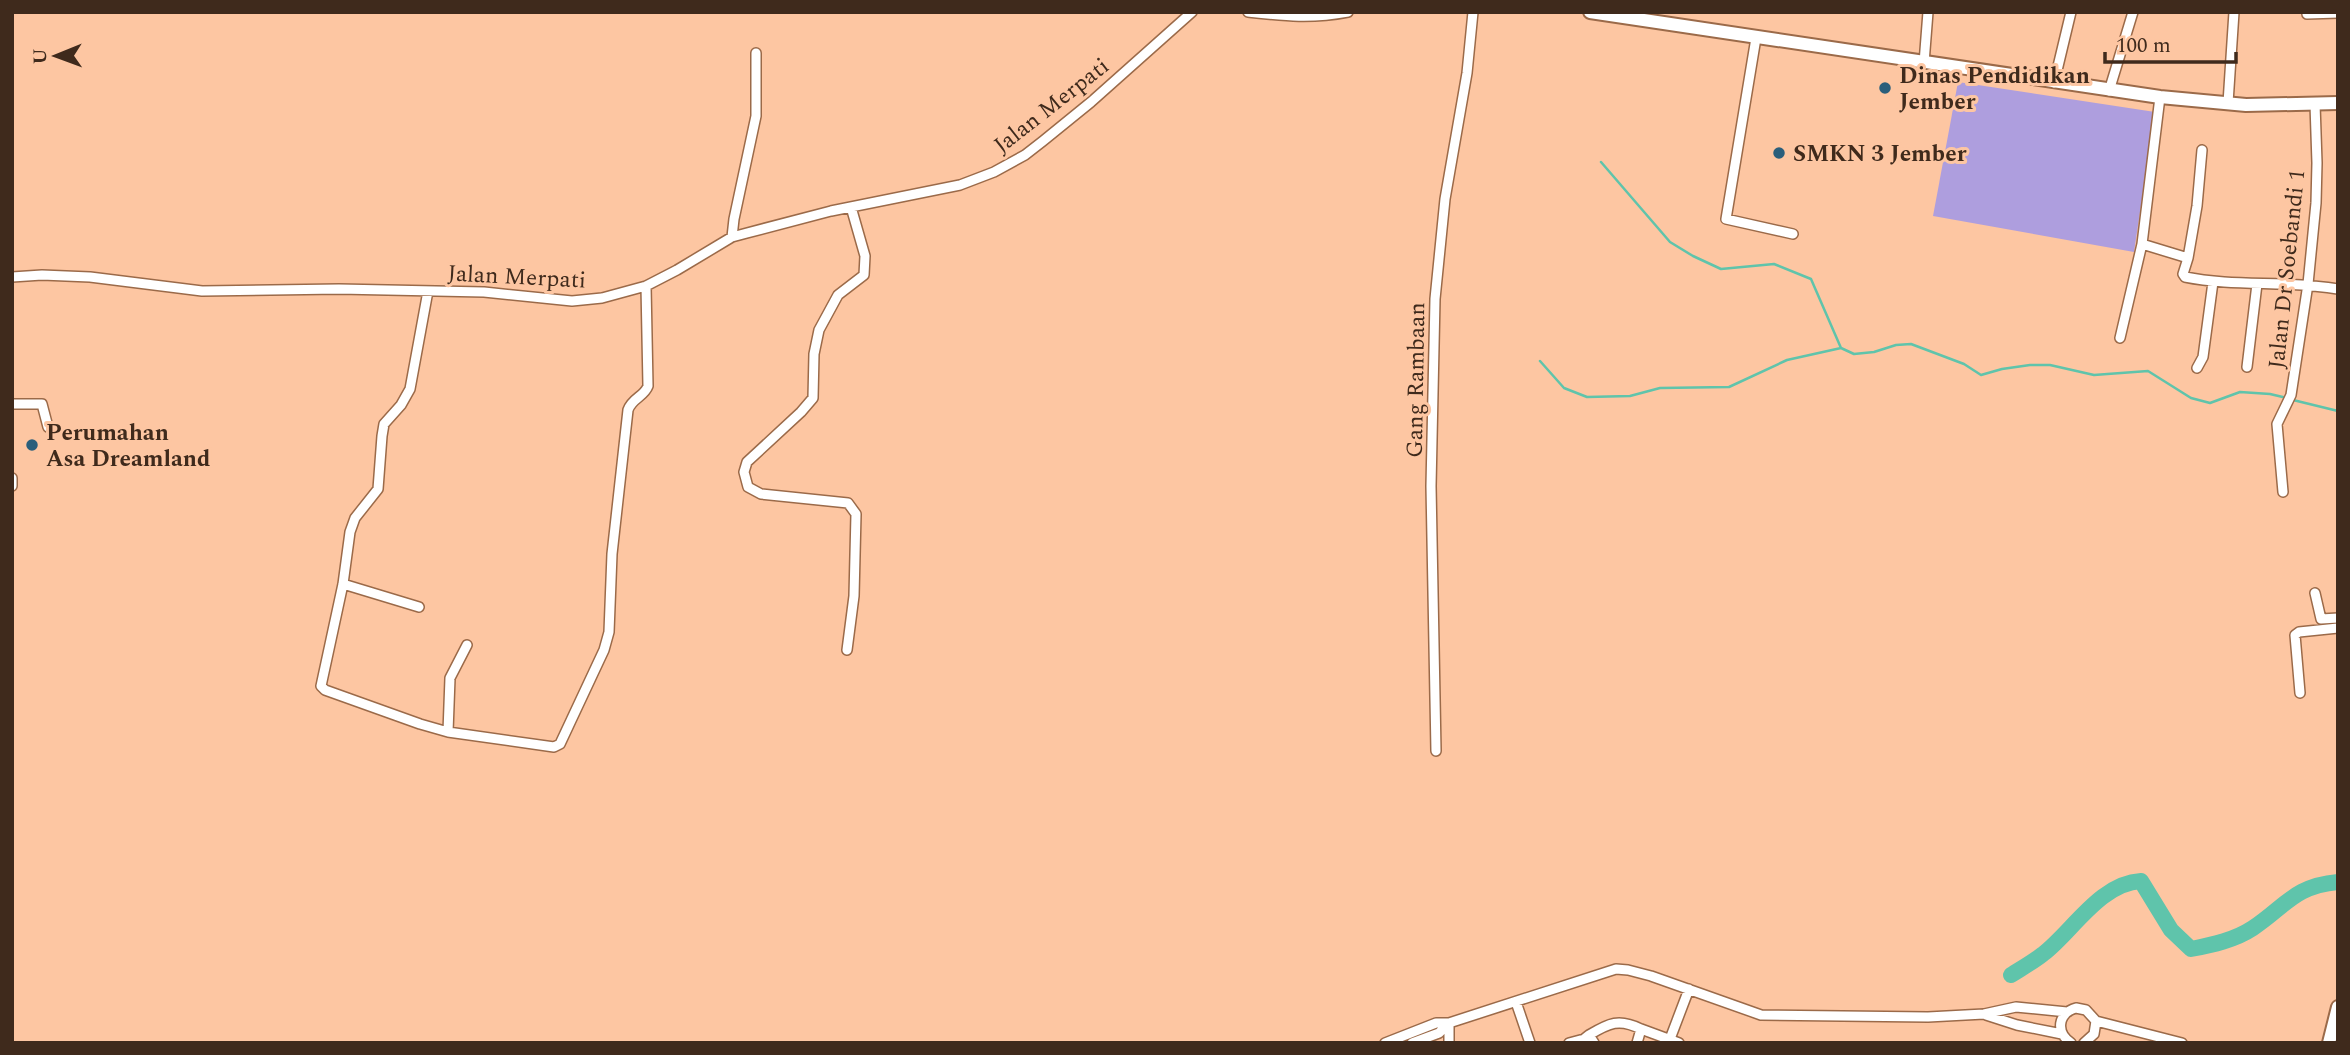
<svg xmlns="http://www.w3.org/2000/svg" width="2350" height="1055" viewBox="0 0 2350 1055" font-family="Spectral,serif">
<rect width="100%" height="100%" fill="#fdc6a2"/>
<path fill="#ae9ede" d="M1958 82 2155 112 2134 252 1933 216Z"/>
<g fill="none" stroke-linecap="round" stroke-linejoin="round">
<path stroke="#5fc4ab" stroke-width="2.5" d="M1601 162 1670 242 1693 256 1721 269 1774 264 1811 279 1841 348
M1540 361 1564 388 1587 397 1630 396 1660 388 1729 387 1787 360 1841 348 1854 354 1874 352 1896 345 1911 344 1964 364 1981 375 2002 369 2030 365H2050L2094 375 2148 371 2191 398 2210 403 2240 392 2270 394 2287 398
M2293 400 2338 411"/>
<path stroke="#5fc4ab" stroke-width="16" d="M2011 975C2022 968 2033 962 2043 954 2072 932 2100 883 2141 881L2171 930 2191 949C2212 945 2235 940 2253 928 2286 906 2294 886 2338 882"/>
<defs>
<path id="street" d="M1248 12C1285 16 1311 19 1348 12
M2307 14 2338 13
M1756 38 1726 219 1793 234
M1924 63 1928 12
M2054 83 2071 12
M2109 91 2133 12
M2228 103 2234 12
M732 237 734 219 756 116V53
M2142 244 2188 258 2183 274 2185 277C2235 287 2287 280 2338 289
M2188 258 2197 206 2202 150
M12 277 42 275 90 277 202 291 339 289 484 292 572 301 602 298 646 286 677 270 732 237 747 233 831 211 960 185 994 172 1025 155 1043 141 1091 102 1192 12
M428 291 410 389 401 405 384 424 382 436 378 489 355 518 350 532 343 584 321 686 325 690 420 724 448 732 554 747 560 744 604 650 609 632 612 554 628 410C632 398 644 397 648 386L646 286
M2120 338 2142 244 2160 97
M2247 367 2257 284
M2197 368 2203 357 2213 282
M12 404H42L48 427
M12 478V486
M2283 492 2277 424 2291 395 2308 284 2316 203 2317 163 2315 104
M343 584 419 607
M2315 593 2321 619 2338 618
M847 650 854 596 856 514 848 503 761 494 748 487 744 472 747 462 801 412 813 398 814 354 819 330 838 295 864 275 865 256 851 207
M2300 693 2295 635 2299 632 2338 628
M448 732 450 678 467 645
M1436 751 1431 486 1435 299 1445 199 1467 73 1473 12
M1516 1002 1530 1043
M1986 1015 2017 1025 2062 1034
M2096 1021 2182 1043
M1449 1023V1043
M1589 1035C1609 1023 1619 1018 1641 1029
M1670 1039 1689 989
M1385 1043 1436 1023H1449L1616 969 1628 970 1651 976 1761 1015 1928 1017 1984 1014 2016 1007 2067 1012
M1412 1043 1439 1033 1449 1023
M1569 1043 1584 1039 1589 1035 1594 1043
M1637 1043 1641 1029 1679 1043
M2071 1043C2055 1032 2058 1013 2076 1008L2086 1010 2096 1021 2094 1034 2084 1043"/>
<path id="secondary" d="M1590 12 2160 97 2246 105 2338 103
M2329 1043 2338 1007"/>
</defs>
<use href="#street" stroke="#9b6a49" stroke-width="12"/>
<use href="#secondary" stroke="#9b6a49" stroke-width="16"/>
<use href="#street" stroke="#fff" stroke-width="9"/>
<use href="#secondary" stroke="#fff" stroke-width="12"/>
</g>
<g fill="#2a5e7b" stroke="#fdc6a2" stroke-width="2.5">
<circle cx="1885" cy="88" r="7"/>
<circle cx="1779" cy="153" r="7"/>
<circle cx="32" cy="445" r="7"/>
</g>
<g text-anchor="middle" stroke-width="6" stroke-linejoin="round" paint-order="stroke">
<g font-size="23" font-weight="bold" fill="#3f2a1c" stroke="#fdc6a2" text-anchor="start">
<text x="1899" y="83">Dinas Pendidikan<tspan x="1899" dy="26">Jember</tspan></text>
<text x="1793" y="161">SMKN 3 Jember</text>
<text x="46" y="440">Perumahan<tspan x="46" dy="26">Asa Dreamland</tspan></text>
</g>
<g font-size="23" fill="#3f2a1c" stroke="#fdc6a2">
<text transform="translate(1051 105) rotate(-38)" y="8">Jalan Merpati</text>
<text transform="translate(2286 269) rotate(-84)" y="8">Jalan Dr Soebandi 1</text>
<text transform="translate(517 276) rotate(3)" y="8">Jalan Merpati</text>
<text transform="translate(1415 380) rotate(-89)" y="8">Gang Rambaan</text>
</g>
</g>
<rect width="2350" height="1055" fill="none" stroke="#3f2a1c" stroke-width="28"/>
<g transform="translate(56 56) rotate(269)" stroke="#fdc6a2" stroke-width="5" paint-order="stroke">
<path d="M0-5L12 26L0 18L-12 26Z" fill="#3f2a1c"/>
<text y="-10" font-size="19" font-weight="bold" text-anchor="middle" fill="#3f2a1c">U</text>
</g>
<path d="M2105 52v10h131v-10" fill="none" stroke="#3f2a1c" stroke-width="3.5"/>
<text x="2116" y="52" font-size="21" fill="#3f2a1c" stroke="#fdc6a2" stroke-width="5" paint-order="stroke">100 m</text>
</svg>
